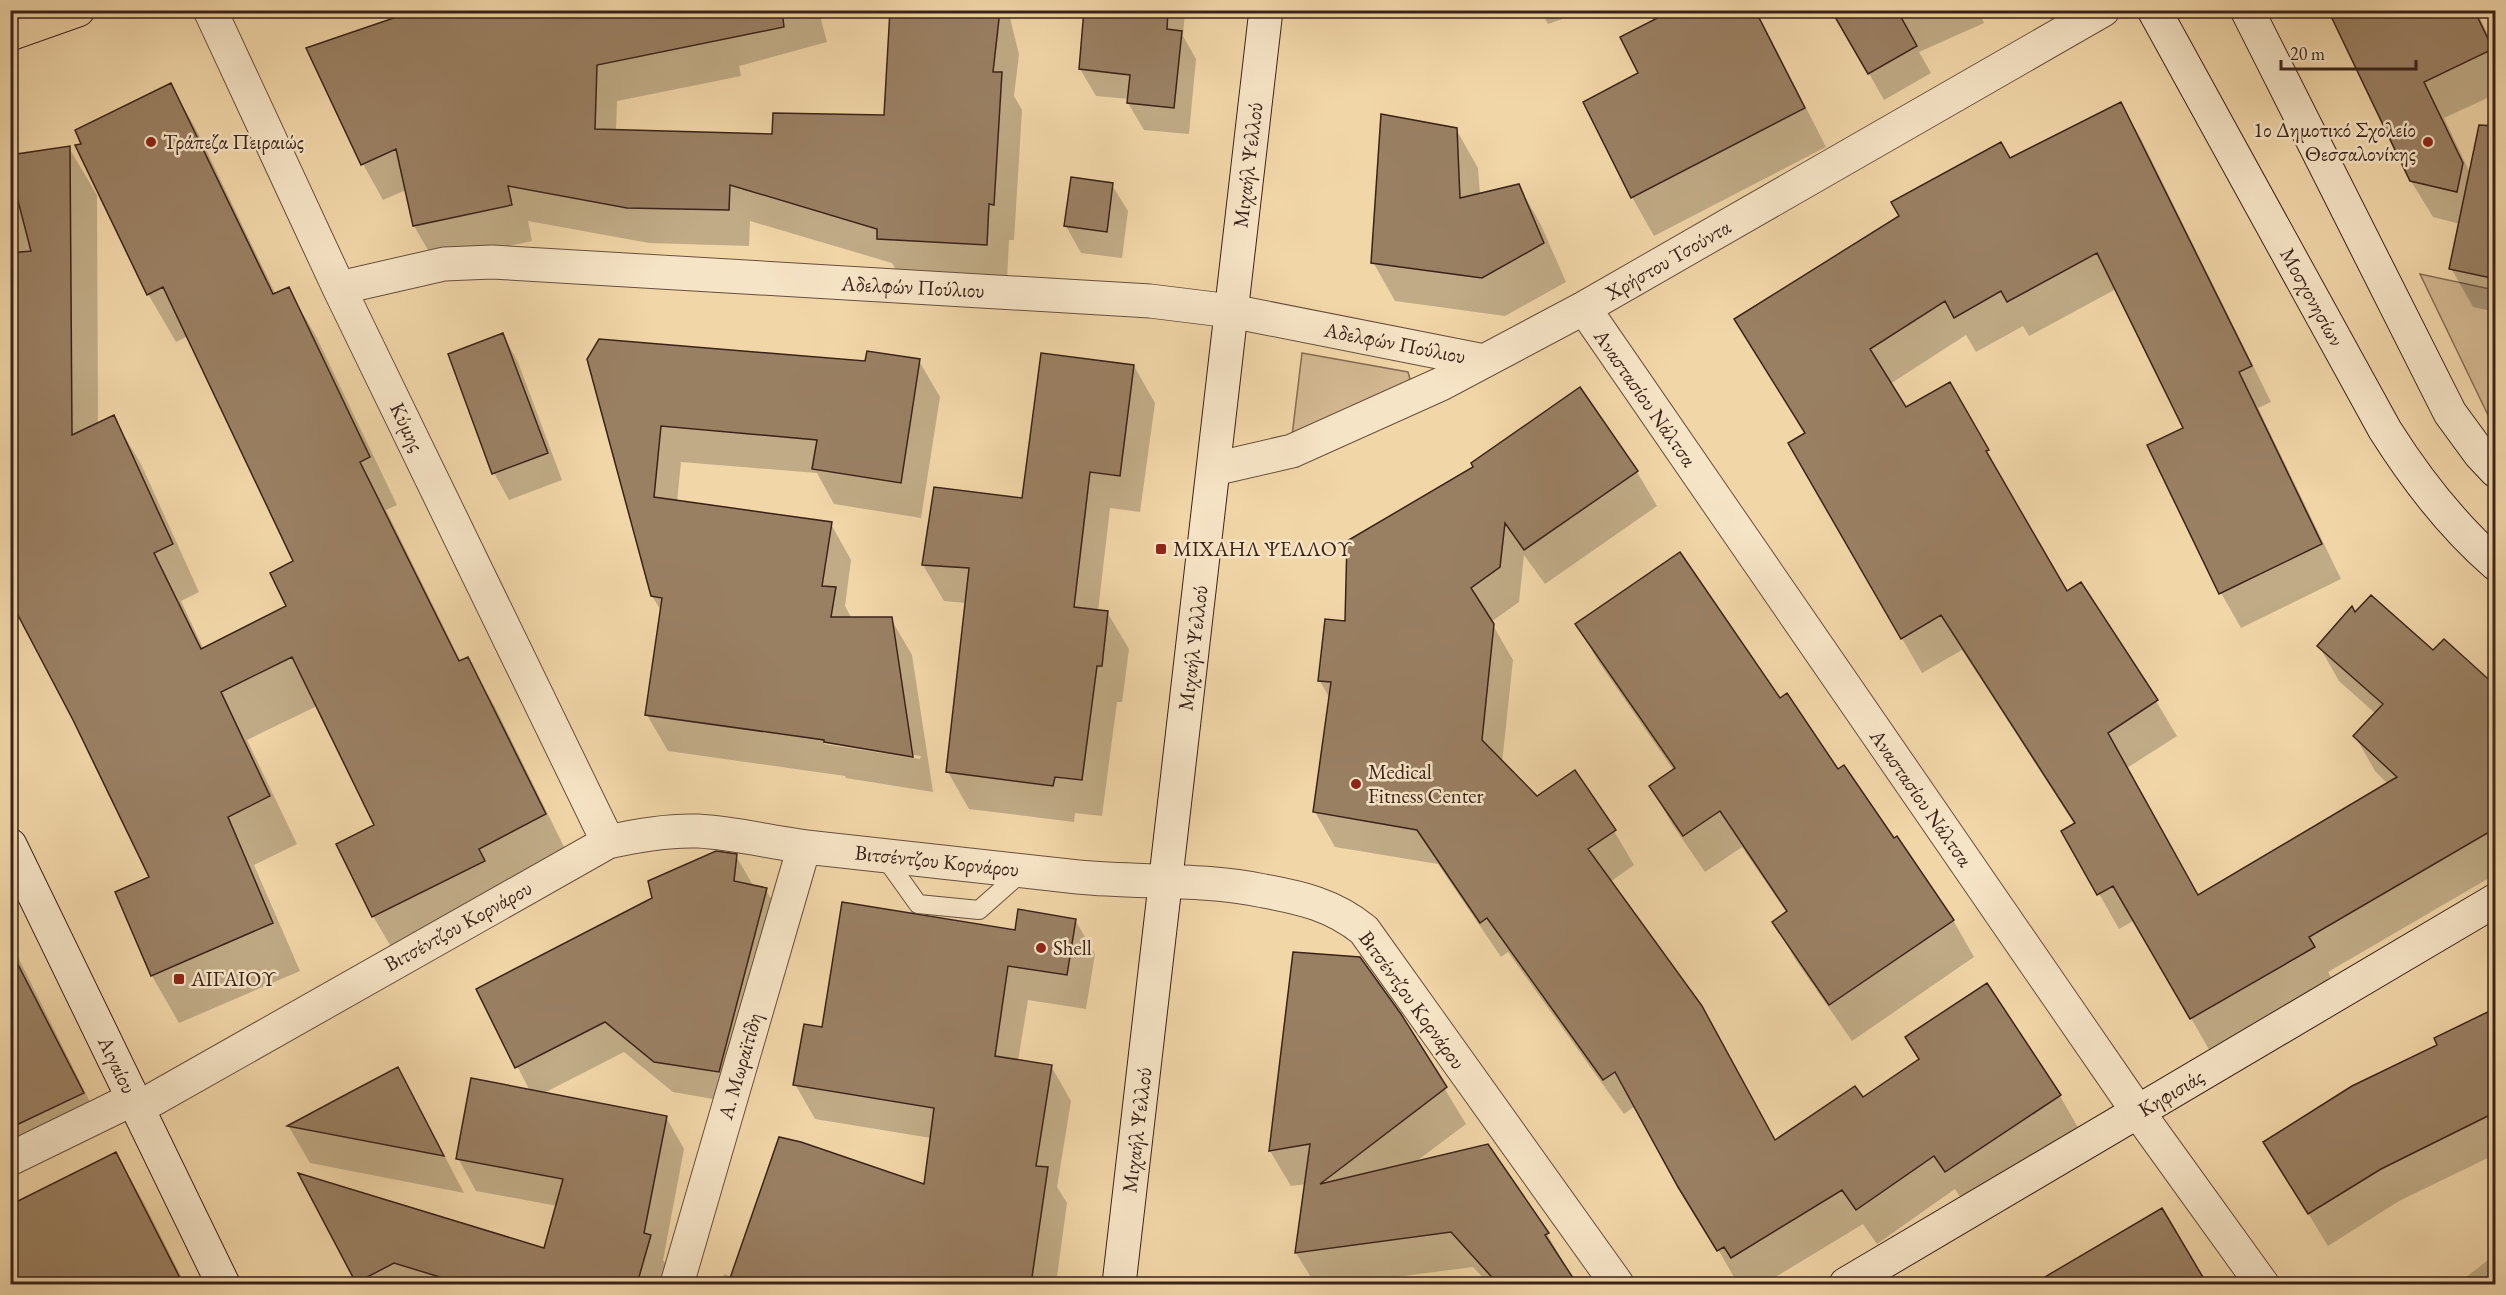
<svg xmlns="http://www.w3.org/2000/svg" width="2506" height="1295" viewBox="0 0 2506 1295" font-family="'EB Garamond',serif">
<rect width="100%" height="100%" fill="#f1d6a8"/>
<filter id="stains"><feTurbulence type="fractalNoise" baseFrequency=".00333" numOctaves="4"/><feColorMatrix values="0 0 0 0 .2 0 0 0 0 .09 0 0 0 0 .02 0 0 0 .5 -.17"/></filter>
<radialGradient id="worn" r=".72"><stop offset=".6" stop-color="#630" stop-opacity="0"/><stop offset="1" stop-color="#630" stop-opacity=".3"/></radialGradient>
<path fill="#d2b790" stroke="#866c54" stroke-width="1.5" d="M2420 274 2495 290V430L2487 413Z
M1302 353 1408 372 1410 379 1402 386 1292 436Z"/>
<path fill="#0003" fill-rule="evenodd" d="M422 10H823L819 12 827 42 739 66 741 76 617 101 616 131 773 136 885 116 899 10H1008L1019 54 1014 96 1022 110 1014 240H1009L1007 281 899 275 892 263 750 221 749 246 649 243 528 221 532 241 435 262 414 226 406 190 383 200 363 164Z
M1086 10H1185L1183 36 1196 59 1189 134 1144 130 1128 103 1129 99 1096 96 1080 69Z
M1540 10H1588L1548 24Z
M1676 10H1756L1826 147 1654 236 1632 197 1640 74Z
M1833 10H1994L1981 16 1984 23 1919 52 1931 73 1884 100Z
M2330 10H2476L2496 51V94L2444 118 2479 192 2496 195V312L2473 307 2451 268 2460 224 2433 217 2411 181Z
M171 85 198 133 276 295 288 289 316 336 397 505 386 510 461 662 467 659 495 707 572 863 401 964 373 916 376 826 317 706 247 740 297 844 254 865 300 971 179 1023 152 976 117 893 151 878 75 719 10 594V157L69 148 97 195 98 424 113 417 141 464 199 592 181 601 204 650 289 606 295 562 188 336 176 342 148 294 77 146 84 145Z
M2121 104 2141 139 2271 402 2258 408 2341 579 2241 628 2221 593 2185 429 2116 289 2029 336 2023 326 1976 352 1966 335 1890 384 1905 409 1949 384 2066 593 2156 701 2177 736 2127 768 2198 897 2388 784 2375 771 2355 736 2376 714 2339 681 2319 646 2355 614 2433 652 2496 686V874L2328 972 2334 983 2211 1053 2135 920 2119 929 2064 832 2075 825 1962 650 1922 673 1790 444 1806 434 2010 160Z
M1456 129 1478 168 1480 195 1519 186 1541 225 1566 282 1505 316 1395 301 1373 262Z
M1112 185 1128 211 1122 258 1081 253 1066 226Z
M503 335 518 362 562 480 509 500 494 473Z
M588 359 867 363 919 361 940 397 921 518 834 504 817 473 681 462 677 502 831 524 851 560 845 606 852 619H891L912 655 933 792 846 778 845 776 668 751 647 715 661 611 652 596ZM824 741 921 756 920 759 824 744Z
M1134 366 1155 403 1140 512 1110 508 1098 611 1107 612 1129 649 1122 702H1117L1102 816 1075 813 1074 822 969 809 948 772 966 603 944 601 923 565 1024 499Z
M1637 472 1657 506 1545 584 1524 555 1519 602 1491 622 1513 660 1502 763 1536 798 1614 831 1634 865 1610 882 1775 1142 1862 1099 1920 1060 1907 1038 1987 985 2060 1096 2080 1131 1966 1206 1955 1189 1877 1244 1863 1224 1764 1284H1748L1745 1280 1738 1284 1635 1106 1624 1114 1508 952 1501 957 1438 864 1335 847 1315 812 1330 699 1320 681 1347 623 1348 542Z
M1577 624 1779 700 1893 840 1953 920 1974 957 1852 1041 1795 959 1774 922 1787 913 1742 847 1705 872 1672 824 1651 787 1674 771 1598 661Z
M736 856 754 887 766 890 783 920 736 1103 673 1092 624 1052 544 1093 666 1117 684 1149 663 1260 668 1268 664 1284H359L301 1175 545 1250 558 1206 476 1191 458 1158 530 1091 478 990Z
M1075 920 1095 954 1086 1009 1028 1000 1018 1061 1051 1066 1071 1101 1057 1187 1067 1203 1056 1284H721L724 1274 732 1277 925 1186 931 1138 815 1119 795 1084 823 1029 1016 931Z
M10 941 104 1130 10 1175Z
M1294 954 1400 1015 1466 1124 1414 1163 1547 1234 1576 1284H1489L1473 1267 1342 1284H1315L1296 1253 1306 1184 1291 1186 1270 1151Z
M2496 1009V1154L2399 1201 2328 1246 2284 1174 2439 1046Z
M397 1069 419 1107 464 1193 310 1163 289 1127Z
M116 1154 144 1203 185 1284H10V1207Z
M2161 1210 2205 1284H2036Z
M2496 1254V1284H2457Z"/>
<path fill="#9a8063" stroke="#3b2219" stroke-width="1.5" d="M417 10H782L784 27 597 65 595 129 772 134 773 113 884 115 890 10H1000L993 72H1002L994 205 989 204 987 245 877 239V229L730 185 729 210 627 208 508 186 512 205 413 226 396 149 361 165 306 48Z
M1084 10H1168L1167 29 1182 31 1174 108 1127 103 1130 75 1079 69Z
M1673 10H1755L1805 108 1631 198 1583 102 1638 73 1620 37Z
M1831 10H1897L1917 46 1868 74Z
M2328 10H2474L2493 49 2424 82 2463 163 2457 192 2410 181Z
M171 83 273 294 289 287 370 457 360 462 459 661 468 657 546 814 479 849 485 861 372 917 336 844 374 825 292 657 221 692 270 796 228 817 273 923 151 976 115 892 149 877 73 720 10 600V253L31 251 10 170V155L70 146 72 435 114 415 173 544 154 553 201 649 286 606 270 573 293 561 163 287 147 295 75 145 81 144 75 130Z
M2121 102 2252 366 2239 372 2322 544 2219 594 2147 445 2183 428 2097 253 2007 302 2001 291 1954 318 1945 301 1870 349 1906 407 1950 382 1989 450 1986 451 2067 591 2081 582 2158 700 2108 733 2198 895 2397 777 2353 736 2383 704 2317 646 2352 606 2355 612 2371 595 2433 650 2444 639 2496 686V828L2309 937 2315 947 2190 1019 2113 886 2097 895 2061 831 2075 823 1941 615 1901 639 1788 443 1805 433 1734 319 1899 216 1891 202 2001 142 2010 158Z
M1381 114 1457 128 1460 198 1519 184 1544 243 1482 278 1371 263Z
M2479 125 2496 126V279L2449 269Z
M1071 177 1113 183 1107 232 1064 226Z
M503 333 548 453 492 474 448 354Z
M599 339 865 361 867 351 920 359 901 483 812 469 817 440 661 426 654 497 832 522 822 586 836 587 831 617H892L913 757 824 742V740L645 715 662 598 651 596 587 359Z
M1041 353 1134 365 1120 476 1090 472 1074 607 1108 611 1102 666H1097L1082 780 1055 777 1053 786 946 772 969 568 922 565 934 487 1022 498Z
M1580 387 1638 471 1524 550 1505 523 1500 567 1471 588 1494 624 1482 740 1537 796 1575 770 1616 830 1588 849 1702 1006 1775 1140 1855 1086 1863 1097 1919 1059 1905 1037 1987 983 2061 1095 1945 1172 1934 1156 1856 1210 1842 1190 1731 1258 1724 1247 1717 1251 1678 1187 1615 1072 1603 1080 1487 918 1480 923 1417 830 1313 812 1331 682 1318 681 1325 619 1345 621 1347 541 1473 467 1471 463Z
M1680 552 1780 698 1787 693 1838 769 1844 765 1894 838 1897 836 1954 920 1829 1005 1772 922 1787 911 1720 811 1683 836 1649 786 1675 768 1575 624Z
M716 851 737 854 734 881 767 888 719 1072 654 1062 605 1022 515 1068 476 989 652 898 648 881Z
M842 902 1015 930 1018 909 1076 919 1067 975 1008 966 995 1056 1052 1065 1036 1166 1048 1167 1031 1284H728L779 1137 801 1142 924 1184 934 1108 793 1085 804 1024 822 1027Z
M10 949 84 1093 10 1128Z
M1293 952 1360 957 1401 1014 1447 1087 1320 1184 1488 1144 1549 1233 1545 1235 1577 1284H1498L1451 1232 1295 1253 1310 1144 1269 1151Z
M2496 1008V1112L2381 1169 2308 1214 2263 1142 2352 1086 2437 1045 2434 1038Z
M398 1067 444 1156 287 1126 345 1095Z
M471 1078 667 1116 644 1233 651 1235 637 1284H441L443 1278 394 1263 356 1283 298 1173 544 1248 563 1179 456 1159Z
M116 1152 183 1284H10V1205Z
M2162 1208 2207 1284H2033Z"/>
<g fill="none" stroke-linecap="round" stroke-linejoin="round">
<defs>
<path id="service" d="M883 855 918 904 979 910 1023 871"/>
<path id="minor" d="M210 10 339 288 608 842
M339 288 444 264 492 262 1150 301 1231 311 1484 361
M1584 308 2138 1112 2262 1284
M1214 469 1292 451 1441 384 1584 308 2103 10
M138 1108 608 842C638 835 668 830 698 831 737 833 777 844 815 848 903 858 990 867 1078 877 1139 883 1203 878 1264 891 1302 898 1333 905 1364 930L1617 1284
M10 1159 133 1099
M677 1284 804 847"/>
<path id="secondary" d="M2154 10 2385 430C2416 479 2451 525 2496 564
M2247 10 2450 413 2480 454 2496 471
M10 845 223 1284
M1119 1284 1266 10
M1846 1284 2496 900"/>
<path id="primary" d="M10 34 78 10"/>
</defs>
<use href="#service" stroke="#684f3d" stroke-width="20"/>
<use href="#minor" stroke="#684f3d" stroke-width="35"/>
<use href="#secondary" stroke="#3b2219" stroke-width="35"/>
<use href="#primary" stroke="#3b2219" stroke-width="35"/>
<use href="#service" stroke="#f6e4c6" stroke-width="18"/>
<use href="#minor" stroke="#f6e4c6" stroke-width="33"/>
<use href="#secondary" stroke="#f6e4c6" stroke-width="33"/>
<use href="#primary" stroke="#f1d6a8" stroke-width="33"/>
</g>
<g fill="#8f2418" stroke="#f6e4c6" stroke-width="2">
<circle cx="151" cy="142" r="6"/>
<circle cx="2428" cy="142" r="6"/>
<rect x="1155" y="543" width="12" height="12" rx="3"/>
<circle cx="1356" cy="784" r="6"/>
<circle cx="1041" cy="948" r="6"/>
<rect x="173" y="973" width="12" height="12" rx="3"/>
</g>
<g text-anchor="middle" stroke-width="5" stroke-linejoin="round" paint-order="stroke">
<g font-size="21" fill="#3b2219" stroke="#f6e4c6" text-anchor="start">
<text x="2416" y="137" text-anchor="end">1ο Δημοτικό Σχολείο<tspan x="2416" dy="24">Θεσσαλονίκης</tspan></text>
<text x="163" y="149">Τράπεζα Πειραιώς</text>
<text x="1173" y="556">ΜΙΧΑΗΛ ΨΕΛΛΟΥ</text>
<text x="1368" y="779">Medical<tspan x="1368" dy="24">Fitness Center</tspan></text>
<text x="1053" y="955">Shell</text>
<text x="191" y="986">ΑΙΓΑΙΟΥ</text>
</g>
<g font-size="21" fill="#3b2219" stroke="#f6e4c6">
<text transform="translate(1248 165) rotate(-83)" y="7">Μιχαήλ Ψελλού</text>
<text transform="translate(1668 260) rotate(-30)" y="7">Χρήστου Τσούντα</text>
<text transform="translate(913 287) rotate(3)" y="7">Αδελφών Πούλιου</text>
<text transform="translate(2312 297) rotate(61)" y="7">Μοσχονησίων</text>
<text transform="translate(1395 343) rotate(11)" y="7">Αδελφών Πούλιου</text>
<text transform="translate(1645 398) rotate(55)" y="7">Αναστασίου Νάλτσα</text>
<text transform="translate(407 427) rotate(64)" y="7">Κύμης</text>
<text transform="translate(1193 648) rotate(-83)" y="7">Μιχαήλ Ψελλού</text>
<text transform="translate(1921 798) rotate(55)" y="7">Αναστασίου Νάλτσα</text>
<text transform="translate(937 861) rotate(6)" y="7">Βιτσέντζου Κορνάρου</text>
<text transform="translate(458 926) rotate(-29)" y="7">Βιτσέντζου Κορνάρου</text>
<text transform="translate(1412 1000) rotate(54)" y="7">Βιτσέντζου Κορνάρου</text>
<text transform="translate(117 1065) rotate(64)" y="7">Αιγαίου</text>
<text transform="translate(740 1066) rotate(-74)" y="7">Α. Μωραϊτίδη</text>
<text transform="translate(2171 1093) rotate(-31)" y="7">Κηφισιάς</text>
<text transform="translate(1137 1130) rotate(-83)" y="7">Μιχαήλ Ψελλού</text>
</g>
</g>
<rect width="2506" height="1295" fill="none" stroke="#f1d6a8" stroke-width="36"/>
<rect x="12" y="12" width="2482" height="1271" fill="none" stroke="#3b2219" stroke-width="3"/>
<rect x="18" y="18" width="2470" height="1259" fill="none" stroke="#3b2219" stroke-width="1.5"/>
<path d="M2281 60v9h135v-9" fill="none" stroke="#3b2219" stroke-width="3"/>
<text x="2290" y="60" font-size="18" fill="#3b2219" stroke="#f6e4c6" stroke-width="4.5" paint-order="stroke">20 m</text>
<rect width="100%" height="100%" filter="url(#stains)"/>
<rect width="100%" height="100%" fill="url(#worn)"/>
</svg>
